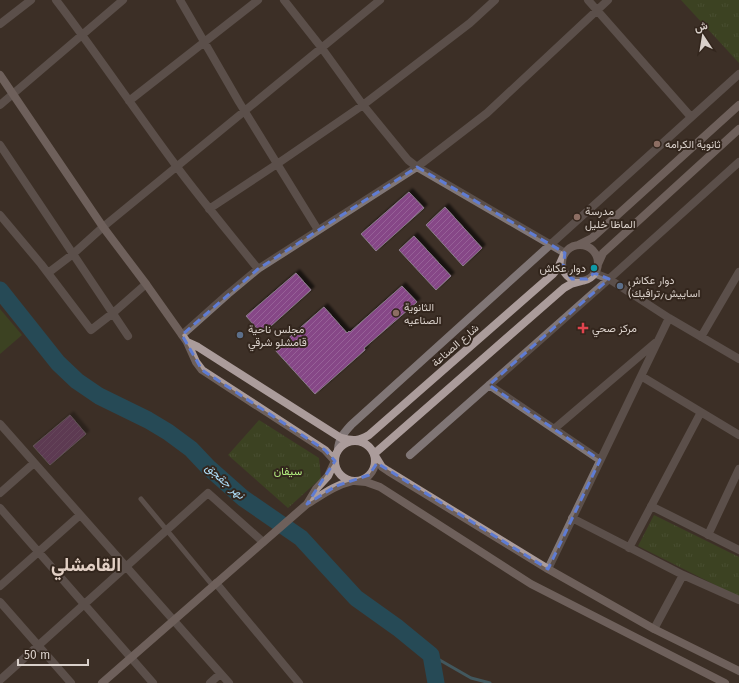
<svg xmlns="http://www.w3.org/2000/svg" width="739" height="683" viewBox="0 0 739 683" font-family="'Fira Sans',Vazirmatn,sans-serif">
<defs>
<pattern id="park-tufts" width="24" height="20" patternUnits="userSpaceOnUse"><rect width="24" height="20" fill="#3c5a1e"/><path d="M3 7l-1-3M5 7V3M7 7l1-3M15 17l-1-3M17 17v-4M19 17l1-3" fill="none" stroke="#58713d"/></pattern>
<pattern id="building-hatch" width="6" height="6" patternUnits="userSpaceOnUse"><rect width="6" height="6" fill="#864687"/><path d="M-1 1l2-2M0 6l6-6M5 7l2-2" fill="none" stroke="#966097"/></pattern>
<filter id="shadow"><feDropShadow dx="3.5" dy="-3.5" stdDeviation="1" flood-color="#0009"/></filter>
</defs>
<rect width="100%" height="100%" fill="#3d3027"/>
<path fill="#3c5a1e" d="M0 309 22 335 0 354Z"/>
<path fill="url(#park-tufts)" d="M681 0H739V63Z
M259 420 319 458 321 478 288 508 228 455Z
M654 515 739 557V597L638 546Z"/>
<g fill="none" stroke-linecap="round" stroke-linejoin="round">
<path stroke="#4a89a2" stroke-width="3" d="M431 655 471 678 490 683"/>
<path stroke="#0d6a91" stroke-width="17" d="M0 290 58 363 77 381 99 396 148 420 168 432 191 449 208 467 243 498 301 538 356 598 398 628 431 655 436 683"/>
</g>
<path fill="url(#building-hatch)" stroke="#8a7d8a" filter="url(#shadow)" d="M409 192 424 208 376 251 361 234Z
M445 207 482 248 463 266 426 225Z
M414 236 451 276 436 290 399 250Z
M296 273 311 290 262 334 246 316Z
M402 286 417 302 364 348 365 350 315 394 275 350 324 307 347 333 349 331 350 332Z
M70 415 86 434 50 465 33 446Z"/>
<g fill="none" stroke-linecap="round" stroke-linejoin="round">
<path stroke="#807676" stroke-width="5" d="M141 499 213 586"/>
<path stroke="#807676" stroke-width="8" d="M56 0C98 55 136 112 177 167 203 202 231 235 258 269
M180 0 239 102 318 230
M284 0 321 47 363 105 408 160 417 167 565 253
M588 0 691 117
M0 24 31 0
M129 101 258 0
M0 105 123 0
M0 145 128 336
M209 209 277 164 363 105 470 23 495 0
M0 215 41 264 91 330 113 313 146 284
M48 273 73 254 103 227 380 0
M594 273 609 279 669 318 739 359
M182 335 228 294 258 269 417 167 487 113 608 0
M701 337 739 272
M641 376 739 435
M489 385 600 460
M0 424 229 683
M554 429 655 343
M338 449C339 438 344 433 351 425L739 74
M410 455 609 279 739 162
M0 493 34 463
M651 506 739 550
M0 508 153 683
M572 518 683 575 739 600
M708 535 739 469
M629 548 701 412
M548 569 669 318
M216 583 299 683
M0 586 80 515
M0 602 71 683
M654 629 683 575
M0 680 208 493 263 542
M210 683 220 674"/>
<path stroke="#ab9c9b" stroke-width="8" d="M0 75 103 227 146 284 187 342 196 362 202 370 325 450 335 461 328 476 316 489 307 504
M578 245 592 238 739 105
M562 263a18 18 0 1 1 36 0a18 18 0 1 1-36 0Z
M598 264 603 253 739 129
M582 281 571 284 564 288 374 454 382 467 388 471 548 569 654 629 739 671
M187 342 198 347 341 438C353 441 359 441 369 435L553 274 558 268 563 257
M335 461a20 20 0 1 1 40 0a20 20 0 1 1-40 0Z
M355 481 366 482 380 487 531 584 725 683
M102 683 307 504C322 495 335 485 352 481"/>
</g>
<path d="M0 0H739V683H0ZM417 167 565 253 563 267 572 279H587L594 273 609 279 489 385 600 460 548 569 377 463 369 475 336 486 307 504 335 461 325 450 202 370 182 335 258 269Z" fill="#3d3027" fill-opacity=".55" fill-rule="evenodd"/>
<path fill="none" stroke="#5f7cd3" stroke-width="3" stroke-dasharray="8 5" stroke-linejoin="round" d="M417 167 565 253 563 267 572 279H587L594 273 609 279 489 385 600 460 548 569 377 463 369 475 336 486 307 504 335 461 325 450 202 370 182 335 258 269Z"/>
<g fill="#8d6e63" stroke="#33261d" stroke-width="1.5">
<circle cx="657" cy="144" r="4"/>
<circle cx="577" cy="217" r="4"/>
<circle cx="396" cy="313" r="4"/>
</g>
<circle fill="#0f9aa8" stroke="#33261d" stroke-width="1.5" cx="594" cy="268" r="4"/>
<g fill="#5c6f8a" stroke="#33261d" stroke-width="1.5">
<circle cx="620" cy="286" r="4"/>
<circle cx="240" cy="335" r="4"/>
</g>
<path fill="#e0444e" stroke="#33261d" stroke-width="1.5" d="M581 322h4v4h4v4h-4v4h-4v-4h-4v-4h4z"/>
<g text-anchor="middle" stroke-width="4" stroke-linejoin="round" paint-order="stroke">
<g font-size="11" fill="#d9d0ca" stroke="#33261d" text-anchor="start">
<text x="665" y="148">ثانوية الكرامه</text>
<text x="585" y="215">مدرسة<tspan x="585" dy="13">الماظا خليل</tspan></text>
<text x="586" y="272" text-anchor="end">دوار عكاش</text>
<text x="628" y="284">دوار عكاش<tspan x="628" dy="13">(اساييش٫ترافيك</tspan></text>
<text x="404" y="311">الثانوية<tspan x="404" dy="13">الصناعيه</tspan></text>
<text x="592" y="332">مركز صحي</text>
<text x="248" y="333">مجلس ناحية<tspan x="248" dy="13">قامشلو شرقي</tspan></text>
</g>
<g font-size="11" fill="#d9d0ca" stroke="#33261d">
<text transform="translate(455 345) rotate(-41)" y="4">شارع الصناعة</text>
</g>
<g font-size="11" fill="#b5f081" stroke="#33261d">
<text x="288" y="475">سيفان</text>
</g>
<g font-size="12" font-style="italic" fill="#addcf7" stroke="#33261d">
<text transform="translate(225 481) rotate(41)" y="4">نهر جقجق</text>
</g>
<g font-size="19" font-weight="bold" fill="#e2d0c5" stroke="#33261d">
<text x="86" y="571">القامشلي</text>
</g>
</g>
<g transform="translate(703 36) rotate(348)" stroke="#33261d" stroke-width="3" paint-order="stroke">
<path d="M0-3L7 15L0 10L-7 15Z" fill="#d9d0ca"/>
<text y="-6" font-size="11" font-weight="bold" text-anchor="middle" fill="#d9d0ca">ش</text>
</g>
<path d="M18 659v6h70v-6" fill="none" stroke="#d9d0ca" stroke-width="2"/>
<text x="24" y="659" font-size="12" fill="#d9d0ca" stroke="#33261d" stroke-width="3" paint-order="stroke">50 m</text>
</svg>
